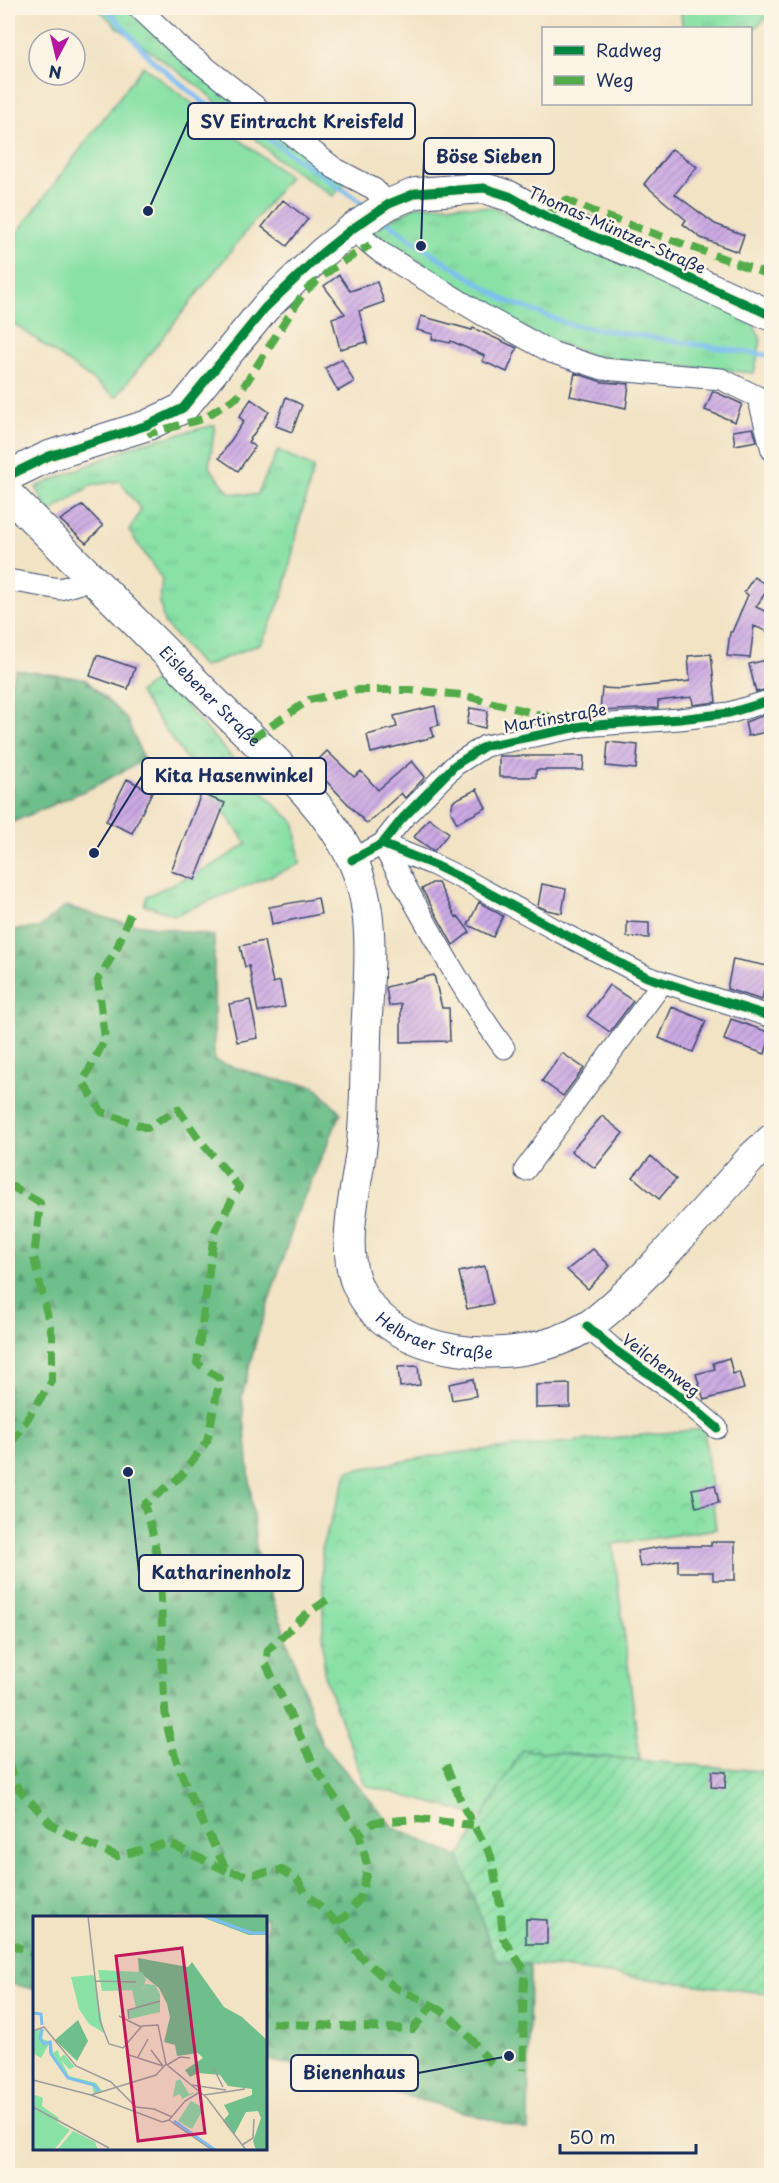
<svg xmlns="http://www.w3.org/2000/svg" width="779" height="2183" viewBox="0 0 779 2183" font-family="'Playpen Sans',sans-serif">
<defs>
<pattern id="grass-tufts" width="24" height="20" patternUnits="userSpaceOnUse" patternTransform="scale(1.5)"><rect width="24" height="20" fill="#89e1a6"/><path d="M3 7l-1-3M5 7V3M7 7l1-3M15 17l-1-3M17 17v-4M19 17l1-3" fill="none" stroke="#76c191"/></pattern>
<pattern id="forest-firs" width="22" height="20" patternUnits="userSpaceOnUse" patternTransform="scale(1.5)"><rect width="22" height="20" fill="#6ebf8b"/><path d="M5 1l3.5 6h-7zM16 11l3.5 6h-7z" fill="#5a9c75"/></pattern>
<pattern id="park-crowns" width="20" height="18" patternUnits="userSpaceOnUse" patternTransform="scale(1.5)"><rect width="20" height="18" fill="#89e1a6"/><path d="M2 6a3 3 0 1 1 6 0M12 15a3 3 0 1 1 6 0" fill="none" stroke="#76c191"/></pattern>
<pattern id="garden-furrows" width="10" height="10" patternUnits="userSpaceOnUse" patternTransform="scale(1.5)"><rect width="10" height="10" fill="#89e1a6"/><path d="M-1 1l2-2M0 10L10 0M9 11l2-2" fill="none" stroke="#76c191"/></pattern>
<pattern id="building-hatch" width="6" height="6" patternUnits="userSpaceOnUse" patternTransform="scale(1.5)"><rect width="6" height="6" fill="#cdaae4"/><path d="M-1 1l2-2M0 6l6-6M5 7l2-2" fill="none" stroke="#a68bbc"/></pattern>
</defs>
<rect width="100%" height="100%" fill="#fcf5e5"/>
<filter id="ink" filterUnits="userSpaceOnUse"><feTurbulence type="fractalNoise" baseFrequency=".0167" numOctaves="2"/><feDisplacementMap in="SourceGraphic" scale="12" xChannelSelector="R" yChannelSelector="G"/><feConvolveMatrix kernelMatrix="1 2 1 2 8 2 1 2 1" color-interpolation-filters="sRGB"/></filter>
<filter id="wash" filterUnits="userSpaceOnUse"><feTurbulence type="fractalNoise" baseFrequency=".008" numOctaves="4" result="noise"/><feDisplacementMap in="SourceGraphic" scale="24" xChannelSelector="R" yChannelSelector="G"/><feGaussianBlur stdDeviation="1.35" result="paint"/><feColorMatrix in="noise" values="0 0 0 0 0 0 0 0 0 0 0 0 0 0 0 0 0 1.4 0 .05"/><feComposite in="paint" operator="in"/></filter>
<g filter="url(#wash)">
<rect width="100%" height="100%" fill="#f2e3c5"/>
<path fill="url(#grass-tufts)" stroke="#528882" stroke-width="1.5" d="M97 8H128L189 63 345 183 333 196 277 159 203 90 117 27Z
M680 8H771V13L751 32 750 28H683Z
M461 205 494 208 751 319 761 340 754 373 686 367 593 356 536 335 371 231 416 206Z
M215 425 209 467 230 493 257 495 278 450 314 468 300 519 284 592 262 643 203 667 164 623 160 602 162 579 129 531 141 510 120 481 92 485 49 513 36 487 139 444Z
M160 677 271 801 295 823 300 864 175 915 144 905 147 896 215 864 247 844 139 693Z"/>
<path fill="url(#forest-firs)" stroke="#447774" stroke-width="1.5" d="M16 670 85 679 126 718 144 760 93 787 8 824V691Z
M66 906 116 921 214 936V1061L272 1079 314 1086 341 1113 299 1209 257 1337 242 1396 256 1548 322 1744 394 1828 459 1857 496 1960 530 1965 528 2130 371 2086 266 2059V1918H34V1989L8 1983V930L39 928Z"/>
<path fill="url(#park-crowns)" stroke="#528882" stroke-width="1.5" d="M704 1429 716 1529 613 1544 640 1760 522 1750 483 1817 365 1785 324 1675 322 1546 348 1471 445 1454Z"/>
<path fill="url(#garden-furrows)" stroke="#528882" stroke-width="1.5" d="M522 1750 771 1772V1994L496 1960 459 1857Z"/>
<path fill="#89e1a6" stroke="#528882" stroke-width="1.5" d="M143 66 289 177 116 397 8 319V245Z"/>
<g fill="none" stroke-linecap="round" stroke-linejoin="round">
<path stroke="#7dbef2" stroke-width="5" d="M106 8 152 60 203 102 263 135 368 207
M385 220 421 246 505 300 571 325 772 356"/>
</g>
<g id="blocks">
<path fill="url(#building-hatch)" d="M672 149 697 167 675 194 715 224 744 235 738 252 701 238 683 224 686 220 644 184Z
M283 200 308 219 287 246 262 227Z
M339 275 350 291 377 282 384 302 359 311 367 343 366 342 340 349 332 318 345 314 324 286Z
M421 316 472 330 473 328 517 348 507 372 482 361 485 356 451 341 450 343 432 339 433 334 417 330Z
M342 359 354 382 338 391 325 368Z
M575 373 602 382 629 384 626 408 570 396Z
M713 391 742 404 735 422 705 410Z
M286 397 302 405 292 432 276 426Z
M251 399 269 412 248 442 255 447 238 471 219 458 244 421 239 417Z
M753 428 757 441 735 445 733 431Z
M83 505 103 526 86 543 60 520Z
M754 577 769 587 756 607 771 614V633L754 626 750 658 727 656 730 632H732L748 595 744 592Z
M711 654 716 702 693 705 692 697 658 701V708L600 711 602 688 621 689 690 681 688 656Z
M97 655 135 668 128 689 90 676Z
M771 659V688L756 692 749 664Z
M435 706 439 725 431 727 434 737 371 753 367 735 397 727 394 716Z
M470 708 488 711 485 728 467 724Z
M771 713V733L766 732 748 736 745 722Z
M608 742 638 745 636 769 606 766Z
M327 751 354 777 361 771 378 790 412 761 425 777 405 798 401 793 367 824 312 766Z
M499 756H584L583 770H536V777H499Z
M127 779 152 792 132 833 106 821Z
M477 789 486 808 457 823 451 812 453 801Z
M201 794 225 803 195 880 171 871Z
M429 818 449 833 434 851 414 837Z
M432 883H438L456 917 458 916 470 932 453 945 422 889Z
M542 884 566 889 562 913 547 910 538 906Z
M318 898 321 914 272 924 269 907Z
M479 902 503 916 493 937 468 925Z
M627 922 649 923V938L627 937Z
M264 941 273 983 280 981 285 1007 258 1012 249 966 245 967 240 946Z
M733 959 768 966 762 1000 727 989Z
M434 975 442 1008H449L450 1041 401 1042V1004L389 1006 386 987Z
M609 985 633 1001 610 1032 587 1016Z
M250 1000 258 1038 237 1042 229 1004Z
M672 1007 706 1021 693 1052 659 1038Z
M731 1019 771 1033 765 1054 724 1040Z
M562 1053 584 1068 563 1096 542 1081Z
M602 1116 623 1133 595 1168 571 1151Z
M651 1156 676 1179 659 1199 633 1177Z
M593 1249 610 1266 588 1289 567 1270Z
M485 1266 493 1304 467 1309 459 1272Z
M729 1358 733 1374 739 1372 744 1389 704 1400 696 1374 715 1369 713 1363Z
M418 1366 420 1385 400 1387 398 1367Z
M473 1379 476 1396 452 1400 449 1384Z
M570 1384V1407L536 1408V1385Z
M715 1485 719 1503 696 1507 692 1489Z
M711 1542H735V1580H713V1572H678V1560L640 1567 637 1551 665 1546H711Z
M712 1771 726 1772 725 1788 711 1787Z
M526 1919 547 1920V1944H526Z"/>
</g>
</g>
<g filter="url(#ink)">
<use href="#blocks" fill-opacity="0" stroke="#3b4a6d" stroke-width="1.5"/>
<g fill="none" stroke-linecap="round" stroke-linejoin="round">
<defs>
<path id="street" d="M139 8 180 47 334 168 374 189 389 204
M352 229 380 252 401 265 483 315 551 352 603 369 721 379 758 397 772 450
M8 580 60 589 77 584 88 575
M382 844 432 864 467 881 558 931 647 977 772 1017
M382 844C421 913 457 984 504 1048
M352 860 382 844 402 819 455 765 485 746 583 726 680 719 729 713 772 700
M525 1170 662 983
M587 1326 612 1348 676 1393 717 1428"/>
<g id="secondary">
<path d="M8 476 49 456 148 425 183 408 265 308 322 253 352 229 389 204 416 193 484 188 509 196 545 216 645 258 772 316"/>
<path id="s1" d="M8 494C79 565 150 636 221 708 267 754 323 800 352 859 378 913 368 979 366 1037 365 1075 366 1113 361 1151 356 1190 342 1242 355 1280 371 1323 413 1343 456 1350 500 1357 549 1350 588 1326 609 1312 629 1291 647 1273 683 1235 718 1196 753 1156L772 1139"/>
</g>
</defs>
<use href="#street" stroke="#3b4a6d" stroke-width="23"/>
<use href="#secondary" stroke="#3b4a6d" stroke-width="32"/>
<use href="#street" stroke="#fff" stroke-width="21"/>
<use href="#secondary" stroke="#fff" stroke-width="30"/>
<path stroke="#52ab49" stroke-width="8" stroke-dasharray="15 8" stroke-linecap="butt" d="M545 216 566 200 605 216 772 276
M148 425 151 433 202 419 237 397 304 292 333 268 370 245
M252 739 309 700 358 690H410L462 695 577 724
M130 914 117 948 98 980 105 1039 83 1082 102 1112 147 1128 178 1109 199 1139 239 1187 214 1233 197 1363 220 1379 207 1441 181 1476 144 1505C168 1566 159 1645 165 1709 169 1760 204 1825 227 1871L246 1875 282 1870 297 1879 305 1892 336 1922 360 1956 394 1987 432 2005 413 2029 266 2023
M8 1187H13L40 1203 34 1258 52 1335V1381L8 1448
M327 1600 305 1615 268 1650 266 1664 316 1769 359 1834
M8 1762 17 1787 52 1825 79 1840 117 1856 168 1843 227 1871
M446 1765 464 1808 491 1856 500 1905 503 1938 525 1971C521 2004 525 2037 523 2070
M336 1922 346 1916 360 1898 368 1868 359 1834 375 1822 418 1819 473 1825
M8 1943 34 1954
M432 2005C464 2023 472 2044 497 2069"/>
<defs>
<path id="cycleway" d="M8 476 49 456 148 425 183 408 265 308 322 253 352 229 389 204 416 193 484 188 509 196 545 216 645 258 772 316
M382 844 432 864 467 881 558 931 647 977 772 1017
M352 860 382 844 402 819 455 765 485 746 583 726 680 719 729 713 772 700
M587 1326 612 1348 676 1393 717 1428"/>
</defs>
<use href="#cycleway" stroke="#fcf5e5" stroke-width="13"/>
<use href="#cycleway" stroke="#00873e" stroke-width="9"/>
</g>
</g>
<g text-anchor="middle" stroke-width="5" stroke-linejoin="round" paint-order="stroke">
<g font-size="16" fill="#1b2f5e" stroke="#fcf5e5">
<text transform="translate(617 230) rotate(24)" y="6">Thomas-Müntzer-Straße</text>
<text dy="6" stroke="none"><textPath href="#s1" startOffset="286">Eislebener Straße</textPath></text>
<text transform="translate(555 718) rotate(-10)" y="6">Martinstraße</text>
<text dy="6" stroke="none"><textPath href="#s1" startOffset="1032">Helbraer Straße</textPath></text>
<text transform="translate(661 1365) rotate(37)" y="6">Veilchenweg</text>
</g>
</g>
<g transform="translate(33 1916)">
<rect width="234" height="234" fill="#f2e3c5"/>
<path d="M8 113 11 114 9 123 19 126 20 137 25 134 27 142 31 138 42 151 36 153 28 144 36 160 63 167 69 175 61 178 59 169 33 161 16 136V128L8 142 0 137V116ZM147 163 156 178 164 176 149 183 147 178 140 181 143 165ZM3 179 10 182 9 190 26 202 24 206 37 214 21 234H0V180ZM40 215 62 226 65 234H24Z" fill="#89e1a6"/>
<path d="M166 0H234V19H216ZM105 42 155 51 159 46 191 91 209 101 234 124V234H223L220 225 228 202 225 195 213 196 201 219 190 205 196 198 191 189 219 179V173L195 170 187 159 165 157 157 161 152 154 170 142 165 137 144 140 142 129 131 126 137 101 134 88 126 72 106 56ZM45 104 55 125 44 145 22 124Z" fill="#6ebf8b"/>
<path d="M112 68 122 69 127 78V96L97 103 95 95 103 92 99 74H109Z" fill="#89e1a6"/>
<path d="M65 54 109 56 113 64 109 74 69 75ZM61 59 71 117 56 108 46 93 38 61Z" fill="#89e1a6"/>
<path d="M158 185 171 192 159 213 145 205Z" fill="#89e1a6"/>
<path fill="none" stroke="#7dbef2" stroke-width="3" d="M172 0 218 17H234M0 97 8 98 9 109M9 113 7 122 11 128 17 126 18 138 35 162 61 169 66 175M141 205 182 234"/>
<path fill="none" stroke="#9c9b9c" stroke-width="1.5" d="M55 0 67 105 76 128 90 132 109 110 125 109 133 148 174 182 213 234M63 65 103 66M86 100 108 111M96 103 95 94 127 85M0 115 11 111 43 150 78 166 103 191 121 193 139 201M118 134 130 150M93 138 130 150M105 141 115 123M134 149 147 141 157 142M180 151 190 171M0 164 58 179 129 206 136 204 152 185 167 176M158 169 193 174M58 179 123 159 133 148M171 179 212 173M0 191 76 232M136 204 179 234M209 229 220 222 221 203"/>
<path fill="#c2185b" fill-opacity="0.15" stroke="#c2185b" stroke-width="3" d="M149 32 172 217 105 225 83 40Z"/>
<rect width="234" height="234" fill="none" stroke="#1b2f5e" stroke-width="3"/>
</g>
<path fill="none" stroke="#1b2f5e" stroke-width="2" d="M148 211L188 121M421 246L424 156M94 853L142 776M128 1472L139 1573M509 2056L418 2073"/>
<g fill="#1b2f5e" stroke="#fcf5e5" stroke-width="2">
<circle cx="148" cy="211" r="6"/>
<circle cx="421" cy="246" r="6"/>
<circle cx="94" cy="853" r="6"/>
<circle cx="128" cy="1472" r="6"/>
<circle cx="509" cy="2056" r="6"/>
</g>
<g fill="#fcf5e5" stroke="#1b2f5e" stroke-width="2">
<rect x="188" y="103" width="227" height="36" rx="6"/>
<rect x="424" y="138" width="130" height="36" rx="6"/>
<rect x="142" y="758" width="184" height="36" rx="6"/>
<rect x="139" y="1555" width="164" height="36" rx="6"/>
<rect x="291" y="2055" width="127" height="36" rx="6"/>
</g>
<g font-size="18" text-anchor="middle" font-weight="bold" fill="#1b2f5e">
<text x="302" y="128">SV Eintracht Kreisfeld</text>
<text x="489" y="163">Böse Sieben</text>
<text x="234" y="782">Kita Hasenwinkel</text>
<text x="221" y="1579">Katharinenholz</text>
<text x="354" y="2079">Bienenhaus</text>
</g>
<rect width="779" height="2183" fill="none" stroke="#fcf5e5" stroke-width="30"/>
<rect x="542" y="27" width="210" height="78" fill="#fcf5e5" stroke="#a2a6af" stroke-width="1.5"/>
<rect x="554" y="46" width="30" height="9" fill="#00873e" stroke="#a2a6af" stroke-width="1.5"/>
<text x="596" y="57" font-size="18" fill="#1b2f5e">Radweg</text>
<rect x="554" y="76" width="30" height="9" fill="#52ab49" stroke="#a2a6af" stroke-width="1.5"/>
<text x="596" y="87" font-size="18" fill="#1b2f5e">Weg</text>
<g transform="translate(57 57) rotate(187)"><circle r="28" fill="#fcf5e5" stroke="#a2a6af" stroke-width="1.5"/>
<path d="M0-4.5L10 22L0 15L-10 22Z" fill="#b5179e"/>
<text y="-9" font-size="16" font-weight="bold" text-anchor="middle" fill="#1b2f5e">N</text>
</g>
<path d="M560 2144v9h136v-9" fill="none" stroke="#1b2f5e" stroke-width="3"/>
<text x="569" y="2144" font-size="18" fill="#1b2f5e" stroke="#fcf5e5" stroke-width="4.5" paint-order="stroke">50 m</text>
</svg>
